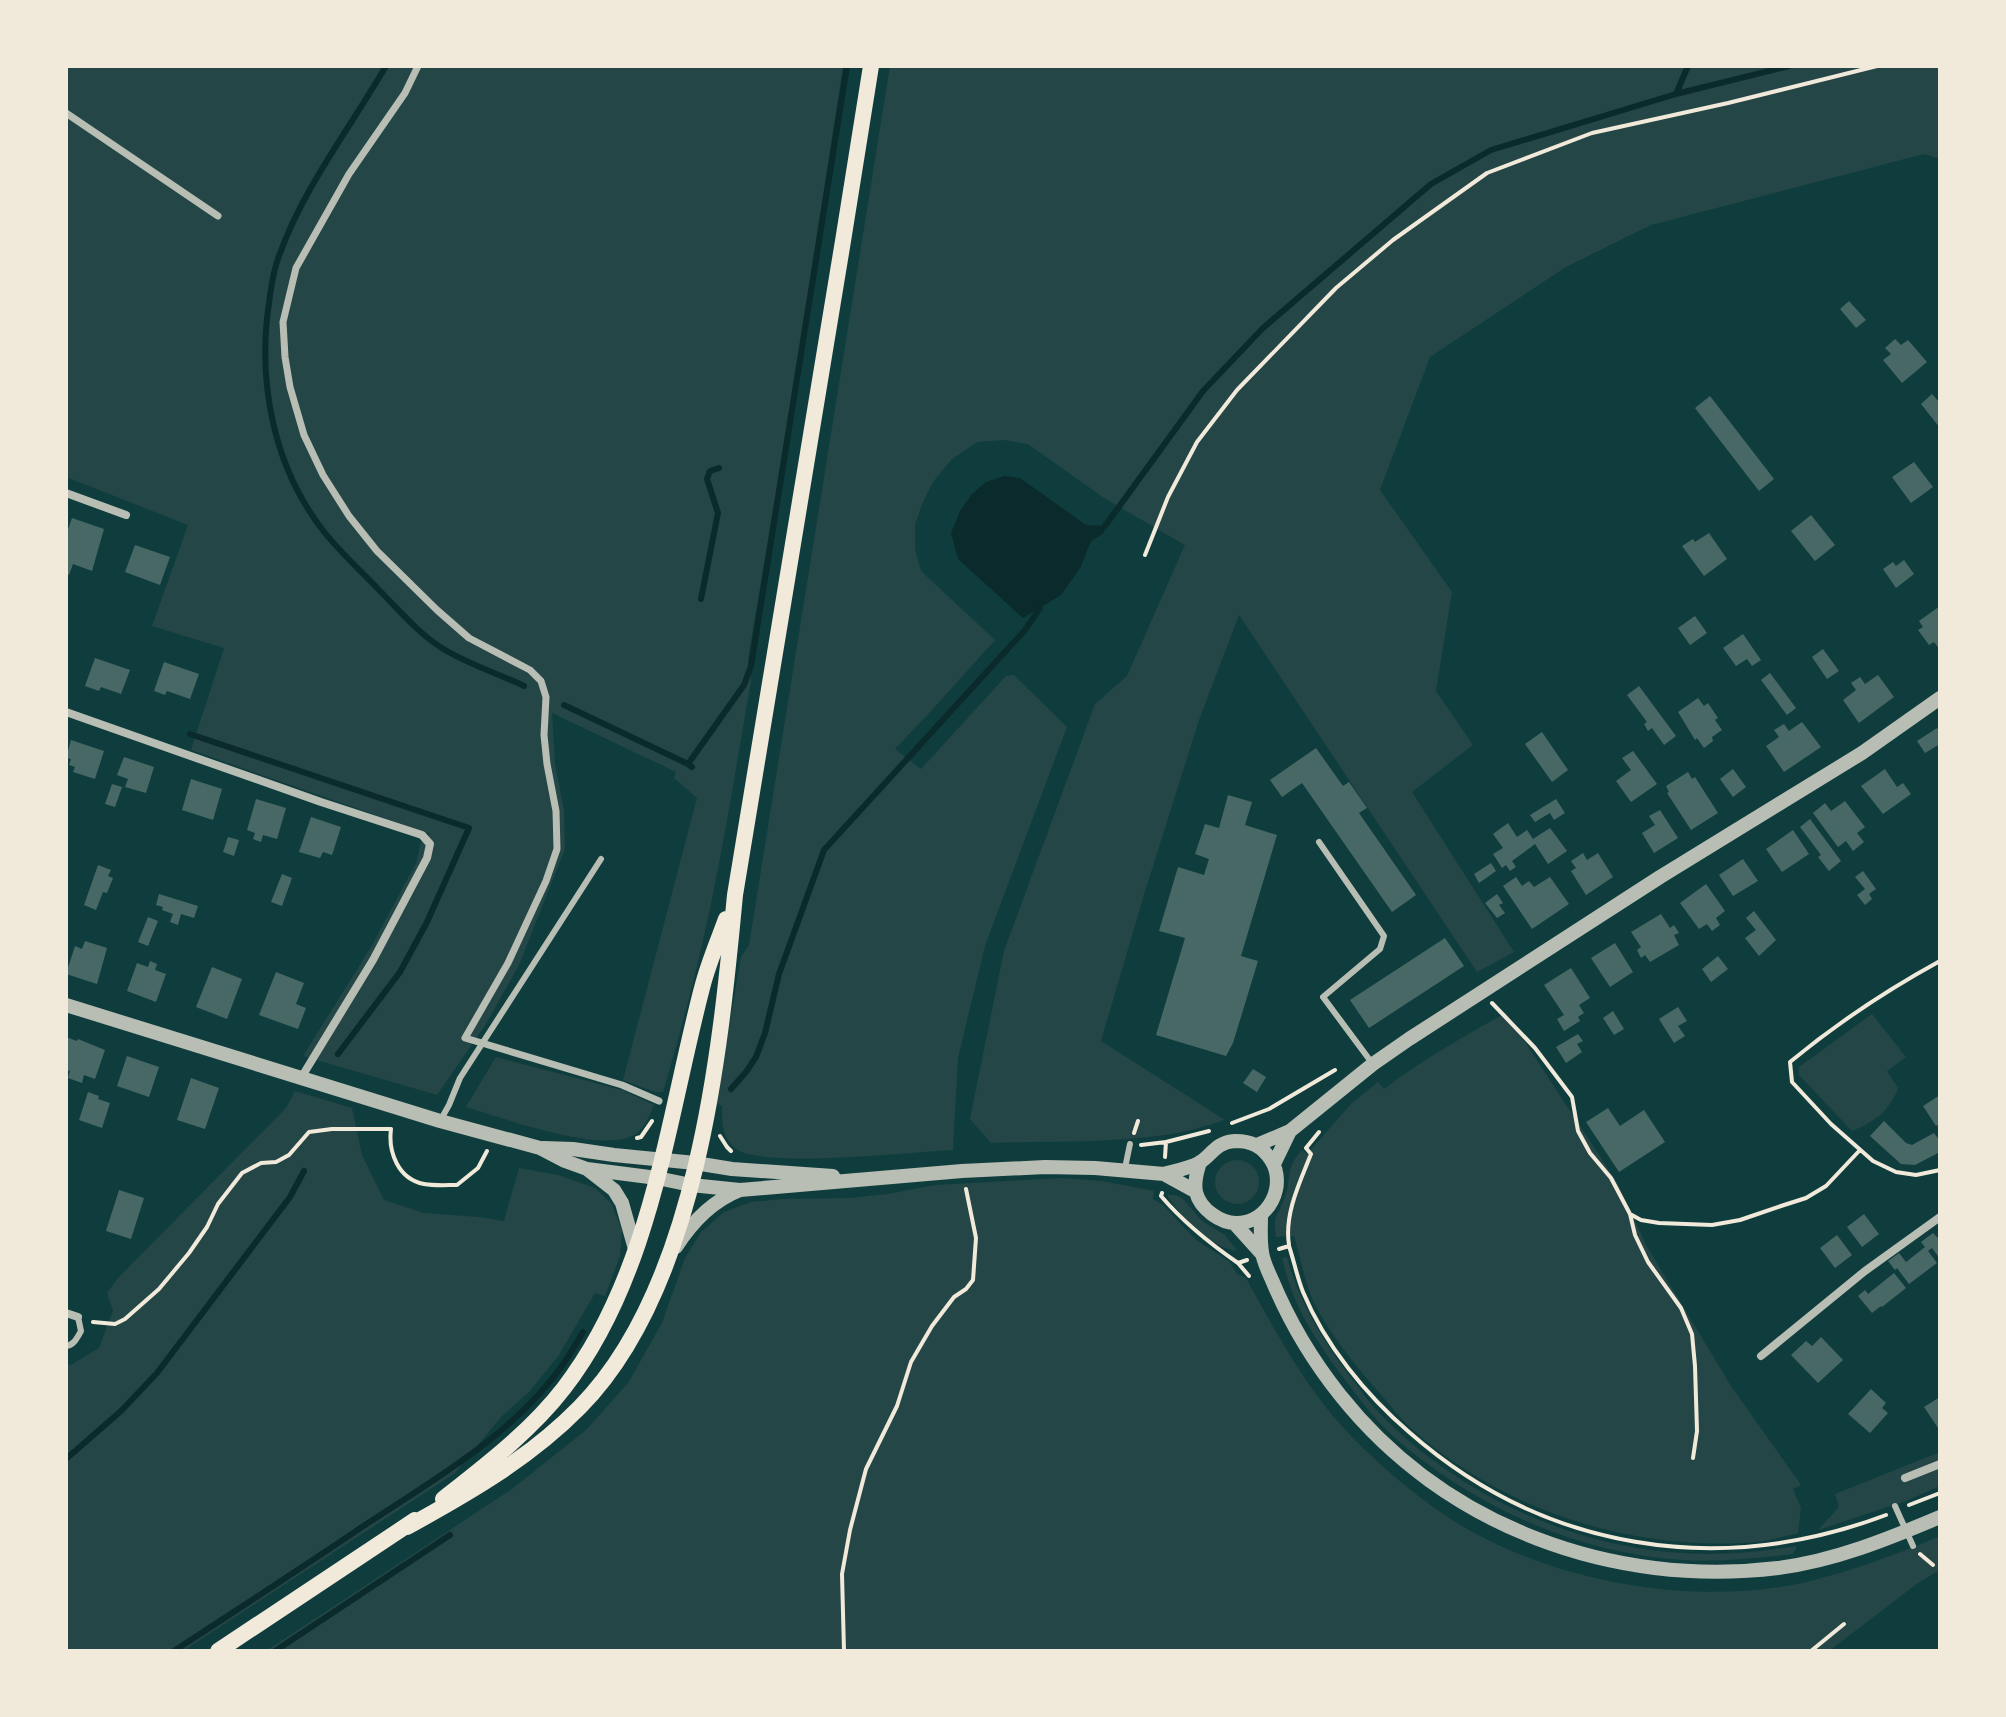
<svg xmlns="http://www.w3.org/2000/svg" width="2006" height="1717" viewBox="0 0 2006 1717" font-family="Figtree,sans-serif">
<rect width="100%" height="100%" fill="#0f3d3e"/>
<path fill="#244646" d="M66 66H843L790 409 748 659 751 681C732 791 715 902 686 1010 679 1037 671 1065 663 1092H655L623 1080 697 798 674 778 676 772 552 713 555 764 564 811 565 849 519 965 486 1024 437 1095 303 1056 371 947 416 863 421 842 430 834 191 750 224 648 152 626 188 525 66 477Z
M890 66H1940V159L1924 154 1651 225 1566 267 1430 357 1380 490 1452 592 1436 691 1473 745 1412 792 1514 952 1477 972 1239 615 1199 720 1143 898 1101 1041 1225 1120C1206 1126 1186 1132 1165 1135 1108 1143 1049 1141 991 1143L970 1119 1004 951 1095 704 1127 676 1185 545 1104 498 1028 444 1004 440 977 442 951 460 933 482 923 502 915 524V549L921 571 995 640 932 710 895 749 921 769 1006 676 1014 675 1067 727 985 946 958 1058 953 1150C912 1152 768 1168 738 1150 722 1140 722 1123 722 1106L716 1103 741 957 749 945Z
M1506 1013 1618 1184 1646 1245 1731 1386 1801 1485 1793 1489 1801 1508 1798 1533C1785 1536 1770 1541 1757 1542 1634 1552 1505 1512 1413 1430 1399 1418 1388 1402 1376 1389 1354 1364 1331 1335 1315 1305 1306 1287 1300 1256 1294 1236L1276 1237C1273 1213 1277 1219 1284 1199 1293 1178 1283 1171 1302 1150L1307 1154 1351 1104 1378 1082 1384 1089C1422 1060 1464 1036 1506 1013Z
M1872 1014 1906 1057 1887 1071 1898 1088C1890 1111 1874 1122 1852 1131L1799 1075V1067Z
M496 1057 622 1090 654 1105C649 1117 645 1128 634 1135 601 1154 503 1118 466 1107Z
M295 1091 352 1108 362 1155 384 1200 424 1213 479 1217 504 1221 519 1168 558 1175 595 1188 611 1203 622 1230 620 1256 605 1296 595 1293 559 1355 530 1391 501 1417 455 1473 183 1651H66V1363L71 1365 99 1348 113 1311 107 1293 118 1278 286 1108Z
M1215 1182a22 22 0 1 1 44 0a22 22 0 1 1-44 0Z
M1063 1178 1102 1181 1154 1191 1153 1199 1164 1206 1196 1240 1229 1261 1237 1274 1246 1278C1277 1334 1307 1392 1354 1439 1386 1471 1422 1502 1462 1526 1559 1583 1692 1606 1802 1583 1849 1572 1896 1555 1940 1536V1570L1918 1583 1829 1651H266L512 1489 586 1430 628 1383 662 1323 685 1258 701 1232 724 1212 751 1202 782 1199 849 1198 888 1194 935 1185Z
M1167 1195H1175L1182 1198 1202 1221 1225 1235 1237 1251C1211 1248 1180 1216 1167 1195Z
M1287 1257C1300 1305 1325 1345 1356 1384 1364 1395 1373 1407 1383 1417 1461 1495 1572 1547 1682 1553 1721 1556 1759 1552 1797 1546L1793 1554C1757 1558 1721 1562 1684 1560 1598 1555 1517 1524 1446 1477 1421 1460 1396 1441 1376 1419 1365 1407 1356 1394 1346 1381 1316 1341 1293 1307 1282 1258Z
M1940 1452V1486L1906 1501 1818 1530 1839 1507 1835 1494Z"/>
<path fill="#0a2a2b" d="M1004 476 1020 478 1086 525 1105 526 1104 533 1091 541 1080 568 1061 595 1023 618 958 559 951 533 960 511 972 494 986 482Z"/>
<g fill="none" stroke-linecap="round" stroke-linejoin="round">
<path stroke="#0a2a2b" stroke-width="6" d="M386 66C350 128 303 188 279 256 273 271 271 288 269 303 257 383 274 469 325 533 341 553 361 571 379 590 399 610 418 633 442 648 467 664 497 673 524 686
M1676 94 1688 66
M1105 526 1203 391 1263 328 1431 184 1491 150 1676 94 1789 66
M701 599 718 513 707 479 710 471 719 468
M564 705 688 764
M190 734 469 828 427 922 400 972 338 1054
M692 767 688 764 744 685 751 666 847 66
M731 1089 746 1072 756 1057 765 1033 779 974 824 850 1025 630 1040 608
M66 1459 121 1411 157 1373 290 1197 304 1171
M174 1651C237 1610 300 1569 362 1527 432 1481 516 1433 564 1363 571 1353 577 1342 583 1332
M275 1651 450 1535"/>
</g>
<path fill="#486865" d="M1849 301 1866 320 1856 328 1840 309Z
M1895 339 1901 345 1908 340 1927 362 1902 383 1883 360 1891 354 1885 348Z
M1932 394 1940 403 1938 406 1940 409V428L1921 404Z
M1710 396 1774 479 1759 491 1695 408Z
M1914 462 1933 487 1911 503 1892 477Z
M1811 515 1835 545 1815 561 1791 531Z
M72 518 104 529 92 571 73 564 69 575 66 574V535Z
M1709 533 1727 559 1704 576 1682 546 1693 539 1695 542Z
M135 545 170 557 160 585 125 572Z
M1904 560 1914 574 1896 588 1883 569 1893 562 1896 566Z
M1940 606V650L1934 642 1929 645 1918 630 1923 627 1919 621Z
M1695 616 1707 633 1690 645 1678 628Z
M1743 634 1761 660 1752 666 1747 659 1736 666 1723 648Z
M1823 649 1839 671 1827 679 1812 657Z
M95 658 130 670 121 694 101 687 99 691 85 686Z
M164 662 199 674 190 699 167 691 165 695 154 691Z
M1770 673 1796 708 1787 715 1761 680Z
M1878 675 1894 697 1859 723 1843 700 1856 690 1851 683 1860 677 1865 684Z
M1639 686 1676 736 1664 745 1652 728 1648 731 1644 724 1647 722 1627 695Z
M1698 698 1704 706 1708 703 1718 718 1715 720 1722 730 1712 737 1713 741 1704 748 1697 738 1695 740 1678 712Z
M1802 722 1821 747 1784 772 1766 746 1779 737 1774 730 1784 724 1789 731Z
M1937 728 1940 732V744L1925 753 1917 741Z
M1542 732 1568 770 1552 782 1525 744Z
M71 740 104 751 95 779 73 772 75 767 69 765 71 759 66 758Z
M1316 748 1343 786 1349 782 1367 808 1359 813 1416 895 1392 912 1302 783 1282 797 1270 780Z
M1633 751 1657 784 1631 802 1616 781 1631 770 1622 758Z
M124 757 154 767 146 793 125 787 128 779 117 775Z
M1733 769 1746 787 1733 797 1720 779Z
M1885 769 1897 787 1903 783 1911 794 1883 814 1861 786Z
M1688 772 1692 779 1695 777 1718 813 1691 830 1667 793 1669 792 1666 786Z
M191 779 222 789 213 820 182 810Z
M112 784 122 787 115 807 105 804Z
M1228 795 1252 802 1245 825 1277 835 1241 956 1258 961 1233 1043 1226 1056 1156 1035 1185 938 1159 931 1178 867 1204 875 1209 859 1195 854 1205 824 1219 828Z
M256 799 286 808 277 839 263 835 261 842 253 839 255 833 247 830Z
M1556 799 1565 813 1554 820 1550 813 1535 822 1530 815Z
M1845 801 1865 827 1857 833 1864 842 1853 851 1846 841 1838 847 1813 813 1825 803 1831 811Z
M1660 810 1678 838 1654 853 1642 833 1655 825 1649 816Z
M311 817 341 827 332 855 323 852 320 858 299 852Z
M1810 819 1841 861 1829 871 1818 857 1821 855 1800 827Z
M1508 823 1517 837 1527 830 1533 839 1550 828 1567 851 1548 864 1535 844 1512 861 1516 867 1510 871 1506 865 1502 868 1493 854 1503 848 1493 834Z
M1793 830 1809 854 1782 872 1766 849Z
M228 837 239 840 234 856 223 852Z
M1583 853 1587 860 1598 853 1613 877 1586 895 1571 871 1576 868 1571 861Z
M1743 859 1758 881 1733 896 1719 875Z
M1491 863 1496 871 1479 883 1474 874Z
M98 865 111 870 108 876 113 878 107 893 103 892 96 910 84 905Z
M1863 871 1876 889 1869 894 1872 899 1865 905 1857 895 1865 889 1855 877Z
M282 874 292 878 282 906 271 902Z
M1516 877 1522 886 1529 881 1534 887 1550 877 1569 904 1532 929 1503 886Z
M1706 884 1725 911 1716 918 1720 925 1712 931 1707 924 1699 929 1680 903Z
M159 894 198 906 194 918 181 914 178 925 170 922 173 914 162 910 163 907 156 905Z
M1497 894 1503 903 1499 905 1505 913 1497 918 1485 903Z
M1754 911 1776 940 1759 956 1745 938 1756 930 1746 918Z
M1661 914 1670 928 1674 925 1679 933 1674 935 1679 945 1650 962 1645 955 1641 958 1637 950 1641 947 1631 932Z
M148 917 158 921 148 946 138 942Z
M1445 938 1464 966 1369 1028 1350 1000Z
M85 941 107 948 97 984 66 974 75 946 82 949Z
M1615 943 1633 972 1610 987 1591 958Z
M1718 956 1728 969 1711 982 1702 969Z
M150 961 157 964 155 970 166 974 156 1002 127 991 137 963 148 967Z
M212 967 242 979 227 1019 196 1007Z
M1571 968 1590 998 1579 1005 1584 1013 1578 1017 1580 1021 1564 1031 1557 1019 1564 1015 1544 985Z
M276 972 304 983 296 1004 306 1008 298 1029 259 1015Z
M1678 1007 1687 1021 1678 1026 1685 1036 1674 1043 1659 1019Z
M1613 1011 1624 1029 1614 1035 1603 1018Z
M1578 1034 1583 1041 1577 1044 1582 1052 1566 1063 1556 1047Z
M66 1037 77 1041 78 1039 105 1050 95 1079 84 1075 82 1083 68 1078 70 1071 66 1070Z
M127 1056 159 1067 149 1097 117 1086Z
M1253 1069 1266 1077 1257 1092 1243 1083Z
M191 1078 219 1088 205 1129 177 1120Z
M88 1092 99 1096 98 1099 110 1103 102 1128 79 1120Z
M1940 1095V1124L1936 1126 1923 1106Z
M1608 1108 1620 1126 1644 1110 1665 1142 1619 1172 1586 1122Z
M1884 1121 1906 1143 1912 1145 1934 1133 1940 1141V1152L1915 1165 1901 1164 1870 1136Z
M119 1190 144 1198 131 1239 106 1231Z
M1864 1214 1879 1234 1862 1247 1847 1227Z
M1933 1233 1938 1238 1940 1236V1259L1932 1248 1928 1251 1937 1263 1909 1284 1897 1268 1895 1270 1888 1261 1899 1253 1906 1262 1925 1247 1921 1242Z
M1837 1235 1852 1255 1835 1268 1820 1248Z
M1894 1273 1906 1288 1882 1307 1881 1306 1872 1313 1858 1296 1865 1290 1868 1294Z
M1821 1337 1843 1360 1818 1383 1791 1355 1806 1341 1812 1346Z
M1871 1389 1886 1403 1882 1408 1888 1413 1870 1433 1848 1414Z
M1940 1397V1431L1924 1407Z"/>
<g fill="none" stroke-linecap="round" stroke-linejoin="round">
<path stroke="#f1e9da" stroke-width="4" d="M1145 555 1168 497 1197 442 1237 390 1336 288 1393 240 1487 173 1592 133 1728 103 1877 66
M1940 961C1887 990 1836 1024 1790 1062L1792 1082 1831 1124 1873 1161 1896 1172 1916 1175 1940 1170
M1492 1003 1535 1048 1572 1097 1578 1131 1590 1153 1611 1178 1630 1214 1641 1220 1659 1223 1712 1225 1740 1220 1781 1206 1806 1198 1826 1186 1860 1150
M1232 1123 1269 1109 1335 1070
M391 1129C388 1152 398 1179 424 1184 435 1186 447 1185 457 1185L478 1168 487 1151
M1134 1133 1138 1121
M720 1136 727 1147 731 1151
M637 1138 641 1137 652 1121
M1141 1145 1166 1142
M1165 1157 1166 1142 1209 1131
M1162 1193 1161 1196C1184 1223 1209 1243 1238 1263L1247 1260
M1630 1214 1635 1235 1648 1262 1681 1308 1692 1334 1695 1366 1697 1431 1693 1458
M1289 1245C1284 1214 1300 1182 1311 1154L1306 1148 1319 1132
M1279 1249 1289 1246C1294 1261 1297 1277 1303 1292 1325 1345 1366 1395 1409 1432 1544 1551 1718 1578 1886 1515
M1238 1263 1249 1276
M93 1322 115 1324 125 1319 159 1289 189 1253 207 1227 218 1204 242 1173 261 1163 276 1162 289 1155 309 1132 332 1129H391
M1909 1505 1940 1493
M1920 1554 1933 1565
M844 1651 842 1574 850 1530 866 1469 897 1406 911 1362 932 1326 954 1297 966 1289 973 1280 976 1238 966 1189
M1811 1651 1844 1624"/>
<path stroke="#b8beb3" stroke-width="6" d="M1319 842 1384 936 1380 949 1323 997 1372 1063
M440 1121 449 1105 460 1078 601 859
M1125 1168 1130 1144
M66 1346C74 1345 77 1338 81 1331L78 1317
M1895 1506 1913 1546"/>
<path stroke="#b8beb3" stroke-width="7" d="M418 66 405 93 349 174 296 268 283 322 285 357 290 387 304 435 323 475 349 516 377 551 437 610 469 638 530 670 541 681 546 697 544 735 547 764 556 811 557 849 546 881 508 963 465 1038 622 1085 659 1101
M66 113 218 216"/>
<path stroke="#b8beb3" stroke-width="8" d="M66 493 126 515
M66 712 321 802 422 835 430 844 427 858 373 960 301 1078
M66 1313 78 1317
M1761 1356 1865 1271 1940 1217
M1905 1478 1940 1464"/>
<path stroke="#b8beb3" stroke-width="14" d="M66 1005 440 1121 540 1148 565 1161 587 1169 657 1178 691 1185 740 1190 962 1171 1045 1167 1095 1168 1164 1174 1195 1191
M1257 1145 1290 1131 1373 1064 1409 1039 1660 877 1862 753 1940 698
M543 1148 573 1149 614 1155 695 1163 732 1169 833 1176
M1274 1164 1290 1131
M587 1169 614 1190 622 1203 635 1249
M1164 1174C1175 1171 1189 1168 1199 1163 1212 1155 1216 1142 1235 1141 1251 1141 1262 1146 1271 1160 1287 1185 1269 1222 1238 1223 1221 1224 1200 1209 1196 1192 1194 1182 1197 1172 1200 1162
M1261 1215C1261 1227 1260 1240 1262 1252 1263 1261 1268 1271 1272 1280 1289 1321 1312 1360 1340 1395 1445 1527 1613 1588 1778 1568 1834 1561 1888 1539 1940 1517
M1235 1224 1262 1254
M676 1247C692 1222 712 1201 740 1190"/>
<path stroke="#f1e9da" stroke-width="16" d="M443 1499C485 1466 531 1431 564 1388 651 1275 667 1122 702 988 708 964 718 941 726 919
M407 1527C469 1493 530 1458 580 1407 697 1288 720 1054 735 895L843 241 871 66
M218 1651 415 1520"/>
</g>
<rect width="2006" height="1717" fill="none" stroke="#f1e9da" stroke-width="136"/>
</svg>
